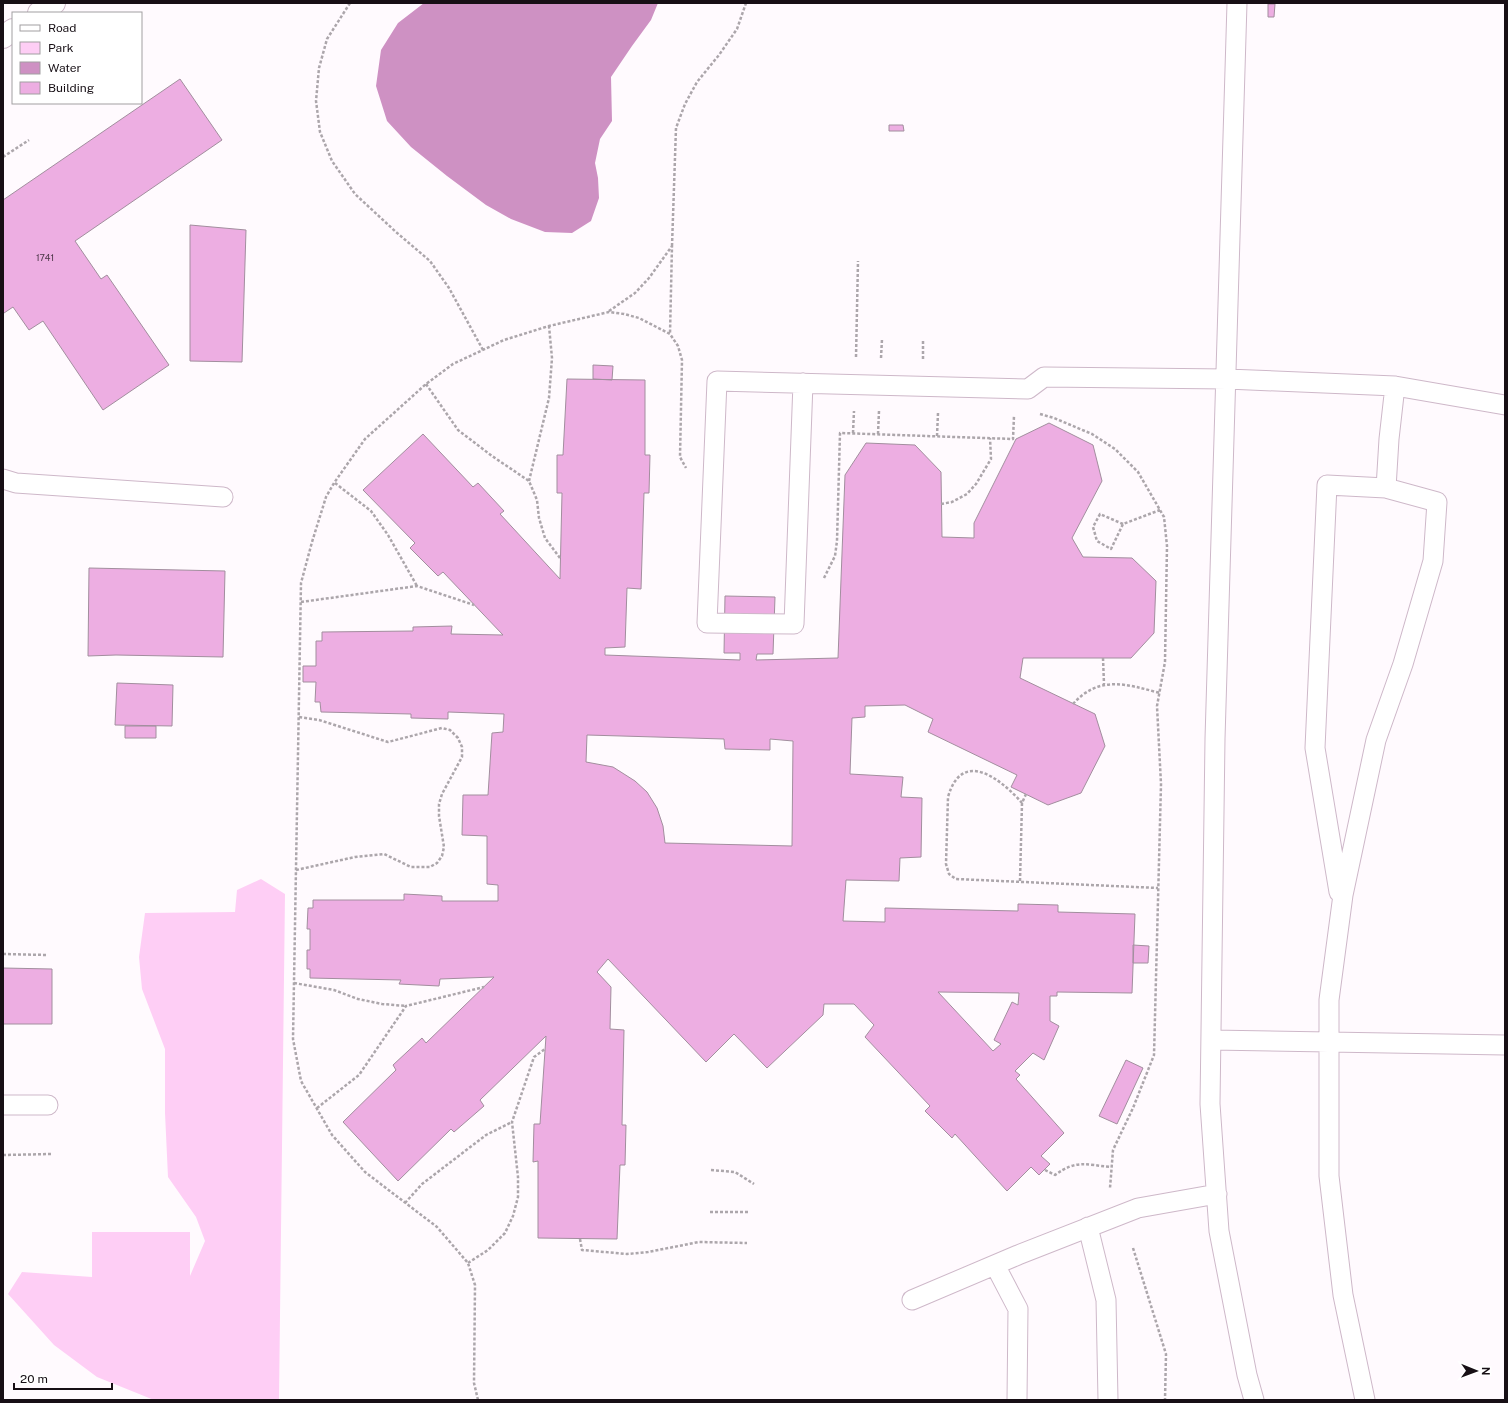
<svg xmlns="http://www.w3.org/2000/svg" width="1508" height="1403" viewBox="0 0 1508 1403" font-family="'Public Sans',sans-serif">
<rect width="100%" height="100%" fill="#fffafe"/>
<path fill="#fecef5" d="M261 879 285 894 279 1400H154L97 1377 54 1345 8 1294 22 1272 92 1277V1232H190V1276L205 1241 196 1217 168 1177 165 1113V1049L142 989 139 957 145 913 235 912 237 890Z"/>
<path fill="#ce91c3" d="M424 3H658L651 20 632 46 611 77 612 121 600 139 595 163 598 178 599 198 591 221 572 233 545 232 511 219 486 205 447 176 411 147 387 121 376 86 381 50 398 23Z"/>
<path fill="#edaee2" stroke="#a28e9e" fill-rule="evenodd" d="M1268 4H1275L1274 17H1268Z
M180 79 222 140 75 241 101 279 107 275 169 365 103 410 43 321 29 330 13 307 4 313 3 312V200Z
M889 125H903L904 131H889Z
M190 225 246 230 242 362 190 361Z
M593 365 613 366 612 380 593 379Z
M567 379 645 380V455H650L649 493H644L641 589 627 588 625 647 605 648V655L740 660V653H724L725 596 775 597 773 654H757L756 660 838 658 845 475 866 443 915 445 941 472 942 537 974 538V523L1016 439 1049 423 1093 445 1102 481 1072 538 1083 557 1132 558 1156 581 1154 633 1131 658H1023L1020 678 1095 714 1105 746 1081 793 1048 805 1011 787 1017 775 928 732 933 719 905 705 865 706V717L852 718 850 774 903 777 901 797 922 798 921 857 900 858 899 881 846 880 843 921 885 922V908L1018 911V904L1058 905V912L1135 914 1132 993 1057 992V996H1050V1021L1059 1026 1044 1060 1033 1053 1015 1071 1020 1075 1016 1079 1064 1133 1041 1156 1050 1164 1039 1175 1031 1167 1007 1191 955 1134 952 1138 925 1111 930 1106 865 1037 874 1025 854 1004H824L823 1015 767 1068 734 1034 706 1062 608 959 597 972 611 987 610 1029 624 1030 622 1125H626L625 1165H620L617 1239 538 1238V1161L533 1162 534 1124H540L546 1036 480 1100 484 1106 454 1132 451 1129 398 1181 343 1122 396 1070 393 1065 422 1038 426 1043 494 977 440 979 439 986 399 984 401 980 310 978V969H307V950H310V929H307L308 908H313V900H404V894L442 896V901H498V885L487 884V836L462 835 463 795H488L492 733 503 732 504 714 448 712V719L411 718V714L321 712 320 702H315L316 682H303V666H316V641H322V632L413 631V627L452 626 451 634 503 635 443 572 438 576 410 548 415 543 363 490 423 434 473 487 478 483 504 511 500 514 560 579 562 493H557V455H563ZM587 735 724 739 725 749 770 750V739L793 741 792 846 665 843 663 826 657 808 647 792 635 781 613 767 586 762ZM938 992 1019 993 1018 1005 1012 1002 994 1040 1001 1044 993 1051Z
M89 568 225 571 223 657 116 655 88 656Z
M117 683 173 685 172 726 115 725Z
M125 726H156V738H125Z
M1133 945 1149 946 1148 963H1133Z
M3 968 52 969V1024H3Z
M1126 1060 1143 1068 1117 1124 1099 1116Z"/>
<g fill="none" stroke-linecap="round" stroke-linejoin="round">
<defs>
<path id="service" d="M1237 3 1215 739 1210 1104 1219 1231 1247 1375 1254 1400
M803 383 794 624 707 623 717 381 1028 389 1044 377 1227 379 1395 386 1505 405
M3 479 16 483 223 497
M1339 892 1315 748 1327 485 1386 488
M1211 1040 1505 1045
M3 1105H48
M1088 1227 1106 1300 1108 1400
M995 1265 1018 1309 1017 1400
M912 1300 1018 1255 1138 1208 1217 1194
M1365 1400 1343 1295 1329 1176V1000L1343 895 1376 740 1403 664 1433 561 1437 502 1386 488 1389 439 1395 386"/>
<path id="primary" d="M39 13 54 3
M3 37 13 30"/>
</defs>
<use href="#service" stroke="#ceb8c9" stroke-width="21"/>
<use href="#primary" stroke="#ceb8c9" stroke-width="24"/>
<path stroke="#aca6ab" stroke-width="2.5" stroke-dasharray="3 2" stroke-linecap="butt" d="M350 3 327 39 319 68 316 101 320 132 332 161 355 194 396 232 430 261 449 288 483 350
M3 157 29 140
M672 246 676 128 685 104 697 82 719 55 737 29 746 3
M609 311 635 293 649 278 672 246 670 334
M856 357 858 261
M881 358 882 339
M923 359V340
M426 384 458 430 492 456 529 481 537 500 539 518 545 538 560 558
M1040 414 1054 418 1092 434 1115 449 1138 472 1164 517 1167 546 1165 662 1157 706 1161 784 1154 1055 1133 1108 1113 1150 1110 1188
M853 433 854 411
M878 434 879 411
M937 436 938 413
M529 481 549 398 552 358 549 326
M335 483 371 511 388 535 417 586
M941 504 952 502 967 494 976 484 991 459 990 438
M1123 524 1100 514 1093 527 1097 541 1111 549 1123 524 1160 510
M824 578 835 556 837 541 840 433 1013 439 1014 416
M301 602 417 586 474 605
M1103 658 1104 684
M1073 704C1099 675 1126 684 1160 693
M1022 803C1001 779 962 748 948 797L946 864 949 874 956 879 1158 888
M296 870 355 857 384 854 411 867H430L437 863 442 856 444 847 439 816V804L442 794 462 757V747L458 738 450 730 442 728 388 742 319 720 299 717
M1020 881 1022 803 1026 794
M3 954 47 955
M294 983 334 990 358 999 382 1004 406 1006
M317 1108 359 1075 406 1006 484 987
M3 1155 52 1154
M711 1170 735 1172 754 1184
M1045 1170 1055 1175C1077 1159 1086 1165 1111 1167
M405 1203 422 1184 486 1135 512 1122
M710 1212H748
M580 1239 582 1250 627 1254 648 1252 699 1242 747 1243
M1133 1248 1166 1354 1165 1400
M468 1263 488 1250 505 1233 513 1216 518 1197V1177L512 1122 534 1057 545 1049
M478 1400 474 1383 475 1285 468 1263 437 1227 365 1172 332 1135 301 1081 293 1039 301 583 312 542 326 497 334 483 365 439 426 384 453 364 504 340 549 326 609 312 624 314 639 318 670 334 678 346 682 360 680 457 686 468"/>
<use href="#service" stroke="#fff" stroke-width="19"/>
<use href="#primary" stroke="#fff" stroke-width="22"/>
</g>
<g text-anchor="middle" stroke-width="3.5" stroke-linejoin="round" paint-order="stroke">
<g font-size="9" fill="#4c3748">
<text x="45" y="261">1741</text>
</g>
</g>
<rect width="1508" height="1403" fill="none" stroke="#170f15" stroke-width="8"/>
<rect x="12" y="12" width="130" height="92" fill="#ffffff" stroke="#a29fa1"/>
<rect x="20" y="25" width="20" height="6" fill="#ffffff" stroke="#a29fa1"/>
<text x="48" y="32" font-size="12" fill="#170f15">Road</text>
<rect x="20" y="42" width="20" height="12" fill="#fecef5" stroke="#a29fa1"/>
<text x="48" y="52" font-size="12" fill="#170f15">Park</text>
<rect x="20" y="62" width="20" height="12" fill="#ce91c3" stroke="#a29fa1"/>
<text x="48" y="72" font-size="12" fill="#170f15">Water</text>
<rect x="20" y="82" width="20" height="12" fill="#edaee2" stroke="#a29fa1"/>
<text x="48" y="92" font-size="12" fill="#170f15">Building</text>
<g transform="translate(1476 1371) rotate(91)" stroke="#ffffff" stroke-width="3" paint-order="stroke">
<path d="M0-3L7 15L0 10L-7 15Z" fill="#170f15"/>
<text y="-6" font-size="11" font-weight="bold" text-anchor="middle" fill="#170f15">N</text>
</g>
<path d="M14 1383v6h98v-6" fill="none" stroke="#170f15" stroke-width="2"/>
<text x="20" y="1383" font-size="12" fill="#170f15" stroke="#ffffff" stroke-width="3" paint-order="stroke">20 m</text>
</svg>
